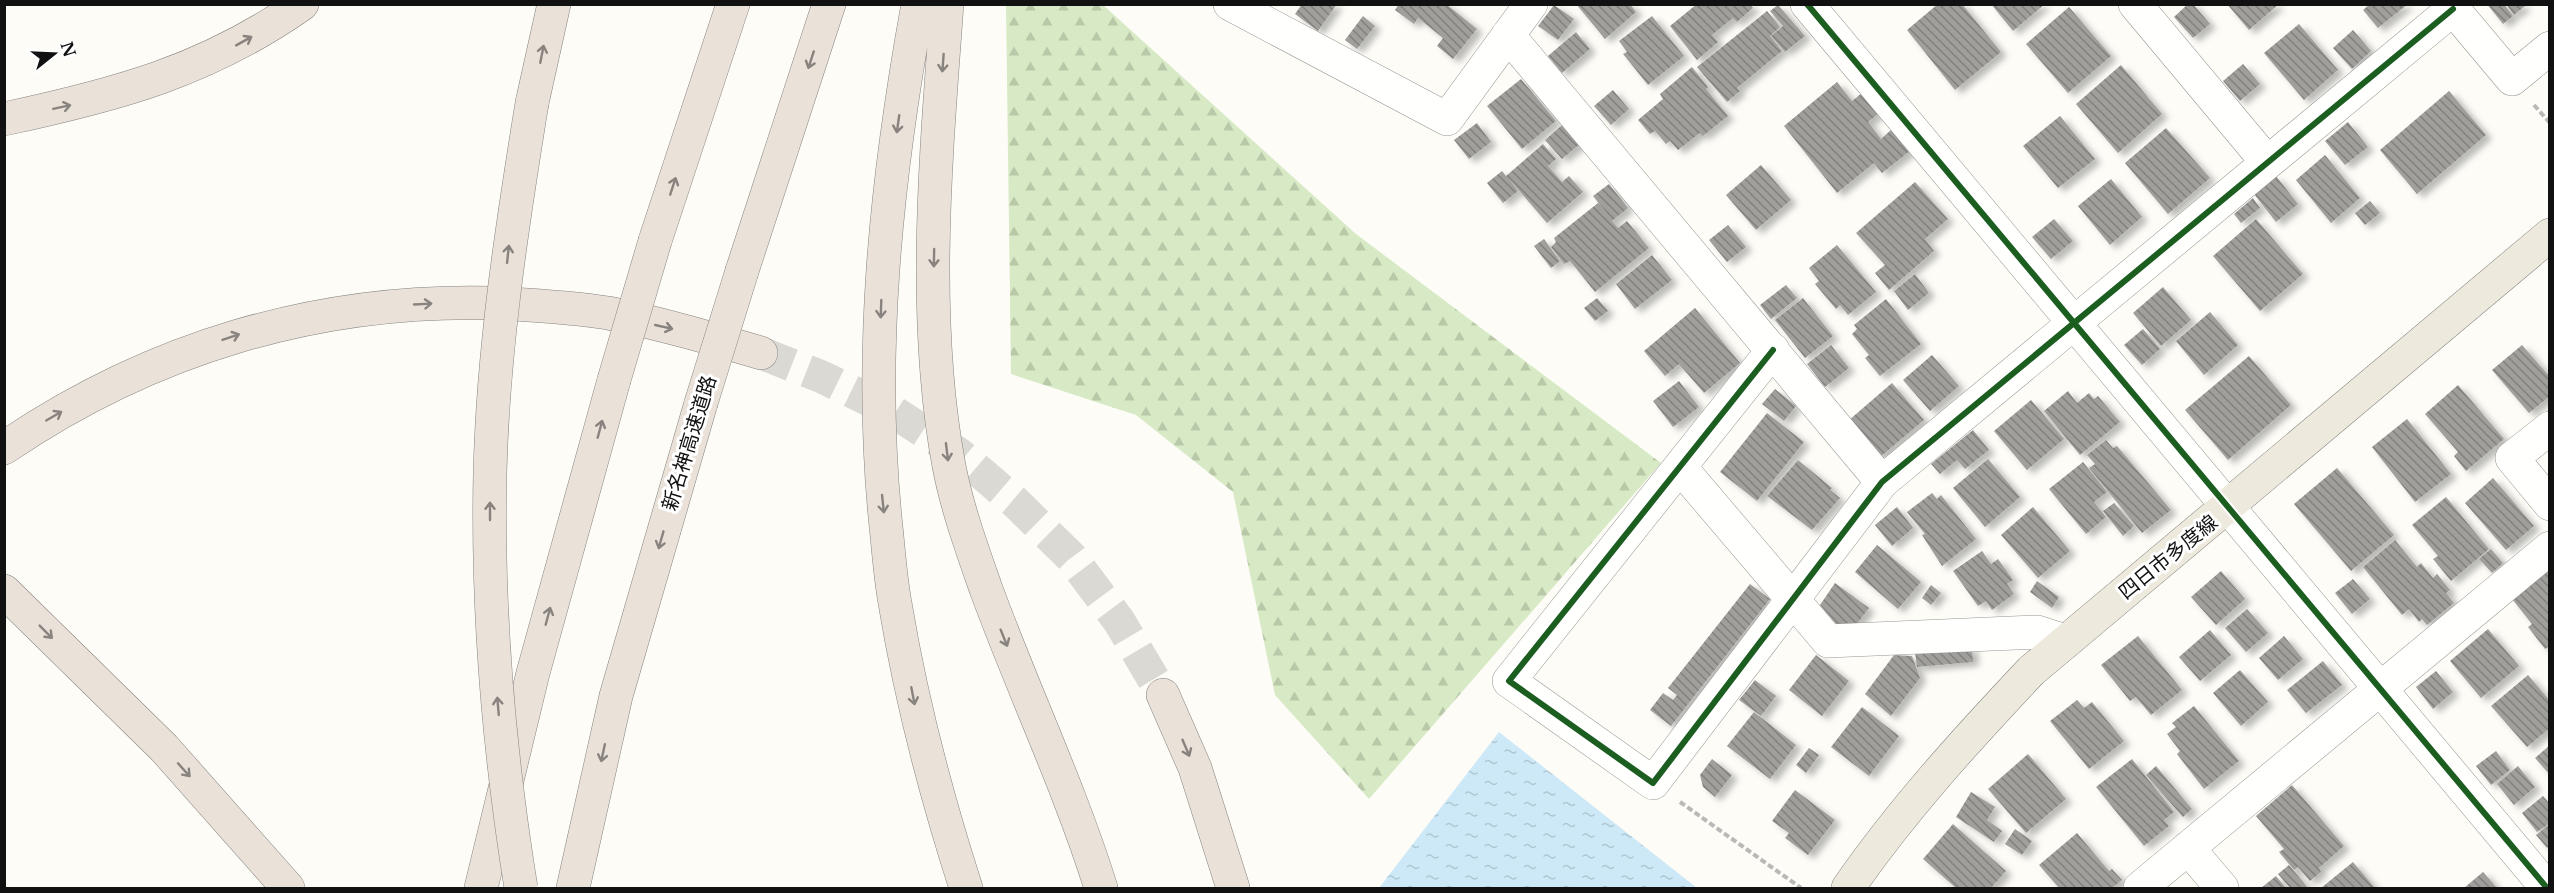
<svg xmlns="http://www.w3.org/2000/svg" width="2554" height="893" viewBox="0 0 2554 893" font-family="'Libre Baskerville','Noto Sans JP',serif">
<defs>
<pattern id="forest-firs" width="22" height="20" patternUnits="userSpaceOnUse" patternTransform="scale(1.5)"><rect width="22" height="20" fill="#d8eac5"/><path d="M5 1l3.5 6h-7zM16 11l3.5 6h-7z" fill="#b8c8a8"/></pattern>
<pattern id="water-ripples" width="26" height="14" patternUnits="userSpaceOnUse" patternTransform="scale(1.5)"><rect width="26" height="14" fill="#cde8f7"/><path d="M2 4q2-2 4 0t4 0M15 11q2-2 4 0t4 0" fill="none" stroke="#afc6d3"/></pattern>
<pattern id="building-back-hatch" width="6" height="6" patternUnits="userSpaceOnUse" patternTransform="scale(1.5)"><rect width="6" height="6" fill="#a19f9c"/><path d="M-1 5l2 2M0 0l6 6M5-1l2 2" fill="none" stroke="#82807e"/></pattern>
<filter id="shadow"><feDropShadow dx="6" dy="4" stdDeviation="3" flood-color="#0004"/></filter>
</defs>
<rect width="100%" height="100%" fill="#fdfcf7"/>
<path fill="url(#forest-firs)" d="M1006 5H1103L1356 234 1661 463 1369 799 1275 695 1233 492 1136 415 1011 374Z"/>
<path fill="url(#water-ripples)" d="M1499 732 1697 888H1379Z"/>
<path fill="url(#building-back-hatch)" filter="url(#shadow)" d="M1302 4H1337L1318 31 1295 14Z
M1399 4H1446L1477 29 1453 59 1437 46 1443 38 1418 18 1414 24 1395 10Z
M1576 4H1630L1636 12 1605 39Z
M1697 4H1750L1753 8 1737 22 1733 18 1712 35 1718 42 1697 60 1670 26Z
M1938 4H1962L2001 52 1955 90 1907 30Z
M1991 4H2045L2013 31Z
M2188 4H2193L2210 24 2193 38 2174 17Z
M2227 4H2279L2249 30Z
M2370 4H2408L2378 28 2363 10Z
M2487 4H2504L2513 16 2503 24Z
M2506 4H2523L2525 6 2514 15Z
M1554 5 1574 19 1558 40 1538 26Z
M1778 5 1805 36 1785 52 1771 36 1783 26 1770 11Z
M2069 7 2111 56 2068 93 2026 44Z
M1767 11 1780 27 1770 36 1782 51 1737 88 1740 91 1727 102 1697 67Z
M1363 16 1375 26 1357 49 1345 40Z
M1652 16 1684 56 1648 85 1623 54 1627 52 1619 41Z
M2299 24 2338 70 2304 100 2264 53Z
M2353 30 2371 51 2352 69 2333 48Z
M1576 32 1590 49 1562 73 1548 56Z
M2243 64 2260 84 2240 101 2223 81Z
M2121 65 2162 114 2118 153 2076 104Z
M1692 67 1708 87 1706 89 1728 116 1703 136 1700 133 1678 150 1670 141 1666 144 1655 131 1650 134 1638 120 1663 99 1660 94Z
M1521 79 1556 121 1522 149 1487 106Z
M1837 82 1852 101 1862 93 1878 114 1868 122 1881 139 1892 129 1910 151 1882 173 1874 163 1837 193 1784 126Z
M1613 90 1629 109 1611 125 1594 106Z
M2449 91 2486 135 2417 194 2380 150Z
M2060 116 2095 159 2058 188 2023 146Z
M2348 122 2368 147 2345 165 2325 141Z
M1477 123 1491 142 1469 159 1454 140Z
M1562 125 1580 144 1562 159 1545 140Z
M2166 128 2210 178 2168 214 2125 163Z
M1543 144 1556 159 1548 166 1562 182 1569 176 1583 192 1547 223 1509 179 1518 191 1503 203 1487 183 1502 171 1506 176Z
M2325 155 2360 198 2331 223 2296 180Z
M1761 165 1791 200 1756 230 1726 195Z
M2276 176 2298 204 2276 222 2254 194Z
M2111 179 2142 217 2110 245 2078 206Z
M1915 182 1948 219 1925 239 1934 251 1889 290 1875 273 1885 265 1856 233Z
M1609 184 1628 208 1612 221 1618 228 1627 221 1649 248 1595 292 1570 261 1564 264 1551 247 1556 242 1554 238 1598 203 1609 216 1593 196Z
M2253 198 2260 208 2241 223 2234 214Z
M2370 201 2380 213 2365 225 2355 213Z
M2054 219 2073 241 2051 259 2032 237Z
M2256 219 2303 274 2260 311 2213 256Z
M1728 225 1746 247 1727 262 1709 240Z
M1544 239 1560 261 1551 268 1534 246Z
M1837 245 1876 292 1848 315 1840 305 1836 309 1815 284 1819 281 1809 268Z
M1652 255 1672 280 1635 309 1616 284Z
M1915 274 1929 293 1908 310 1894 291Z
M1786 285 1797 298 1771 319 1760 305Z
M2163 287 2191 320 2161 346 2133 313Z
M1597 298 1608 311 1595 321 1584 308Z
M1803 298 1833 336 1805 358 1775 320Z
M1886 299 1921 344 1880 376 1865 358 1869 355 1852 334 1857 329 1854 325Z
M1695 308 1740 363 1704 393 1679 364 1665 376 1644 351Z
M2210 312 2238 345 2204 375 2176 341Z
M2143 329 2160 349 2142 365 2124 345Z
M1831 345 1849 368 1825 387 1807 364Z
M2522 345 2550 377V396L2529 413 2492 370Z
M1932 355 1959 386 1930 411 1903 380Z
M2249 356 2291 405 2228 460 2185 410Z
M1679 381 1699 407 1673 427 1653 401Z
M1892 383 1924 420 1879 458 1848 421Z
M2458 385 2504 439 2466 471 2454 456 2458 452 2425 414Z
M1775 389 1796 406 1784 421 1762 404Z
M2068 391 2077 403 2089 393 2094 399 2098 396 2120 422 2080 455 2044 411Z
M2031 400 2064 439 2027 470 1994 431Z
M1767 413 1804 442 1757 501 1720 472Z
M2407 419 2451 474 2415 502 2372 447Z
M1973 430 1989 450 1965 469 1957 460 1940 474 1931 464Z
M2106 440 2113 448 2117 446 2171 510 2142 533 2089 468 2095 464 2087 455Z
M1988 459 2020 497 1985 527 1953 488Z
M1798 460 1832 488 1830 490 1840 498 1812 530 1767 496Z
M2083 462 2107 492 2094 502 2106 517 2086 534 2049 489Z
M2337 468 2394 535 2351 571 2294 504Z
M2493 478 2534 526 2506 550 2465 503Z
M1932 493 1937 499 1941 495 1976 539 1942 566 1922 535 1925 534 1907 512Z
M2446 497 2489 549 2451 581 2433 559 2438 556 2412 525Z
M2114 503 2134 526 2123 536 2103 511Z
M1897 507 1913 528 1892 546 1875 525Z
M2033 507 2070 551 2038 578 2001 535Z
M2395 540 2417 567 2421 563 2433 578 2437 574 2450 590 2446 593 2454 603 2427 625 2422 619 2419 622 2409 609 2402 615 2363 567Z
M1877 545 1921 582 1898 609 1855 572Z
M2491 549 2503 563 2492 573 2479 559Z
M1982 551 1991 564 1998 559 2013 580 2007 584 2014 594 1992 610 1986 601 1978 606 1953 571Z
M2550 570V646L2545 649 2528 627 2532 624 2512 599Z
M2221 571 2245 599 2216 625 2191 597Z
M2353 579 2370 599 2352 614 2335 593Z
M2037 581 2059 597 2052 608 2030 592Z
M1835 583 1869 608 1857 624H1836L1820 605Z
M1750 584 1770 599 1671 726 1650 710 1663 693 1673 700 1677 695 1668 688Z
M1931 585 1941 593 1931 605 1922 598Z
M2247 609 2268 633 2246 652 2225 628Z
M2488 629 2519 666 2481 698 2450 661Z
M2210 630 2231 655 2200 681 2179 657Z
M2138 636 2182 690 2151 715 2136 697 2130 701 2101 665Z
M2284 636 2303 659 2278 680 2259 658Z
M1972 647 1973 662 1917 667 1915 652Z
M1816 655 1849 681 1822 716 1789 690Z
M1894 655 1912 656 1920 678 1891 716 1865 694Z
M2323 661 2342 685 2306 713 2287 690Z
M2240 670 2268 702 2241 726 2213 693Z
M2436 671 2453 692 2433 709 2416 687Z
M2528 675 2550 701V728L2527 747 2491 706Z
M1755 680 1776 696 1761 716 1739 700Z
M2077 700 2084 708 2092 702 2124 741 2089 769 2050 721Z
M2194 706 2239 761 2204 789 2177 754 2180 751 2167 734 2176 727 2172 723Z
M1862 707 1899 736 1869 776 1831 747Z
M1754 712 1796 745 1770 779 1727 746Z
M2550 745V775L2535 758Z
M1809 748 1819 755 1806 773 1796 765Z
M2496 751 2510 770 2491 785 2476 766Z
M2028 754 2066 799 2026 833 1988 789Z
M1712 759 1732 775 1715 797 1703 787 1700 775Z
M2132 759 2174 812 2164 820 2169 826 2144 846 2096 787Z
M2156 766 2192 809 2183 817 2146 775Z
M2518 766 2535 787 2514 805 2497 784Z
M2292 785 2344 846 2319 868 2321 872 2310 881 2298 867 2294 870 2279 852 2284 849 2256 816Z
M1795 790 1835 820 1808 855 1785 838 1789 833 1772 821Z
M1971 792 1995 807 1987 820 2002 831 1994 842 1956 817Z
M2543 796 2550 804V823L2537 832 2522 813Z
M1953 824 2006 871 1991 888H1956L1923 859Z
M2550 824V845L2547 848 2536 835Z
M2015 829 2032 841 2022 855 2005 844Z
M2077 833 2109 871 2112 869 2122 880 2112 888H2059L2039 865Z
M2353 862 2375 888H2321Z
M2289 865 2308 888H2290L2278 874Z
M2483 872 2497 888H2464Z
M2276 876 2286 888H2261Z"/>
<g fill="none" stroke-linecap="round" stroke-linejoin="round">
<path stroke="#dad9d4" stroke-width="33" stroke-dasharray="33 16" stroke-linecap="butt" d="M761 353 822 377 892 411 959 454 1014 501 1071 557 1119 621 1163 695"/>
<defs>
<path id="minor" d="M1230 4 1447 119 1531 4
M1807 4 2547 888
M2135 4 2267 162
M2449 4 2512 79 2550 48
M1508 35 1882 482
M1773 350 1509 681 1653 783 1882 482 2453 9
M2550 428 2512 458 2550 504
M1680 467 1828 641 2037 632 2065 641
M2188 848 2222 888
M2140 888 2550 548"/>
<path id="major" d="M1848 888C1902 810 1966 740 2031 671L2550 235"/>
<path id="highway" d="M918 4C886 180 867 358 887 536 889 558 891 581 895 603 911 700 936 795 966 888
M947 4C936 155 921 317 949 466 957 508 972 549 986 589 1023 690 1069 786 1101 888
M532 103 554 4
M4 119C116 95 207 71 302 4
M655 241 733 4
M742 271 829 4
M4 448C151 348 317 298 495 303 532 305 571 307 608 313 659 323 710 338 761 353
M4 591 164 748 288 888
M1163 695 1195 768 1233 888
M481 888 533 673 614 380
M573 888 616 696 701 403"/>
</defs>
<use href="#minor" stroke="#979795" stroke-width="34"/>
<use href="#major" stroke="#858482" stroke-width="34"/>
<use href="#highway" stroke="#858482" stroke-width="34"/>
<path stroke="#b9b9b8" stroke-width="4" stroke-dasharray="6 3" stroke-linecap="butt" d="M2534 105 2550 123
M1680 802 1801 888"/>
<use href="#minor" stroke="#fffffe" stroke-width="33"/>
<use href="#major" stroke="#ede9dc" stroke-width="33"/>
<use href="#highway" stroke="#eae1d8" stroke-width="33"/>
<defs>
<path id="highway-bridge" d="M614 380 655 241
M701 403 742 271
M521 888C499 752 487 612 490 473 493 349 512 226 532 103"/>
</defs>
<use href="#highway-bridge" stroke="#858482" stroke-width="34" stroke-linecap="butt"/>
<use href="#highway-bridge" stroke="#eae1d8" stroke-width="33"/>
<defs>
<path id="cycleway" d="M1807 4 2547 888
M1773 350 1509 681 1653 783 1882 482 2453 9"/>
</defs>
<use href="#cycleway" stroke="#fff" stroke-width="10"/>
<use href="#cycleway" stroke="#1b5e20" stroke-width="6"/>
</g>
<defs><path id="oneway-shaft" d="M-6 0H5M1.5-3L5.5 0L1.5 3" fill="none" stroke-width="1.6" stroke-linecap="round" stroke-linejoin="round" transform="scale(1.5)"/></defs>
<g stroke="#88837e">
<use href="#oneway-shaft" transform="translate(244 41) rotate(-29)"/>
<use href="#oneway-shaft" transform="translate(542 54) rotate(-79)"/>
<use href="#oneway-shaft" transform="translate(811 60) rotate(108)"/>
<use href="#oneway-shaft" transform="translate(943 63) rotate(94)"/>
<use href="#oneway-shaft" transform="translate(62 107) rotate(-12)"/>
<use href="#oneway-shaft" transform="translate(898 124) rotate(98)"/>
<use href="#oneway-shaft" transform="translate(673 186) rotate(-72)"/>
<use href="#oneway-shaft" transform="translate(508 254) rotate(-84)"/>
<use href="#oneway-shaft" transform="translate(934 258) rotate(91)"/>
<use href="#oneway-shaft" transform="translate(423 304) rotate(-3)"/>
<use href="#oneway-shaft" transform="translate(881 309) rotate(92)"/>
<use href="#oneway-shaft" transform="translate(664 327) rotate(13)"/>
<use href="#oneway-shaft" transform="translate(231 337) rotate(-19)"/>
<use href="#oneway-shaft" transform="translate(54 416) rotate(-30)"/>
<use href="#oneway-shaft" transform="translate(600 429) rotate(-75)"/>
<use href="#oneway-shaft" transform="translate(947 452) rotate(83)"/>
<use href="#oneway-shaft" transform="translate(883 504) rotate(84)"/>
<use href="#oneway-shaft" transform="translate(490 511) rotate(-90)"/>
<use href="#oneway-shaft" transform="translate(661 540) rotate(106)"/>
<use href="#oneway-shaft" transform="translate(548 616) rotate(-75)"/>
<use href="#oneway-shaft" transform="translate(46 632) rotate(45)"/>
<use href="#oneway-shaft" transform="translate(1004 638) rotate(68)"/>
<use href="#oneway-shaft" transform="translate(913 696) rotate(79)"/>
<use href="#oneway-shaft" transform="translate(498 706) rotate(-95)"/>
<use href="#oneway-shaft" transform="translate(1186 748) rotate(67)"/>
<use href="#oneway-shaft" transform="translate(603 753) rotate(102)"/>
<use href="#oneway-shaft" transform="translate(184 770) rotate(48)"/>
</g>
<g text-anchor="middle" stroke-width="6" stroke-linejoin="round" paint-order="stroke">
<g font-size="20" fill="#111" stroke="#fff">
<text transform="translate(689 443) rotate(-73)" y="7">新名神高速道路</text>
<text transform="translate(2168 557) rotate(-39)" y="7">四日市多度線</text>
</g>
</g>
<rect width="2554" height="893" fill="none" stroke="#111111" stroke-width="12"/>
<g transform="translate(54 54) rotate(72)" stroke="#ffffff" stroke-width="4.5" paint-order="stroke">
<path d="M0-4.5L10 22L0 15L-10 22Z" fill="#111111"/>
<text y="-9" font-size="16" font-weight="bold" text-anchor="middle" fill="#111111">N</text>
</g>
</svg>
